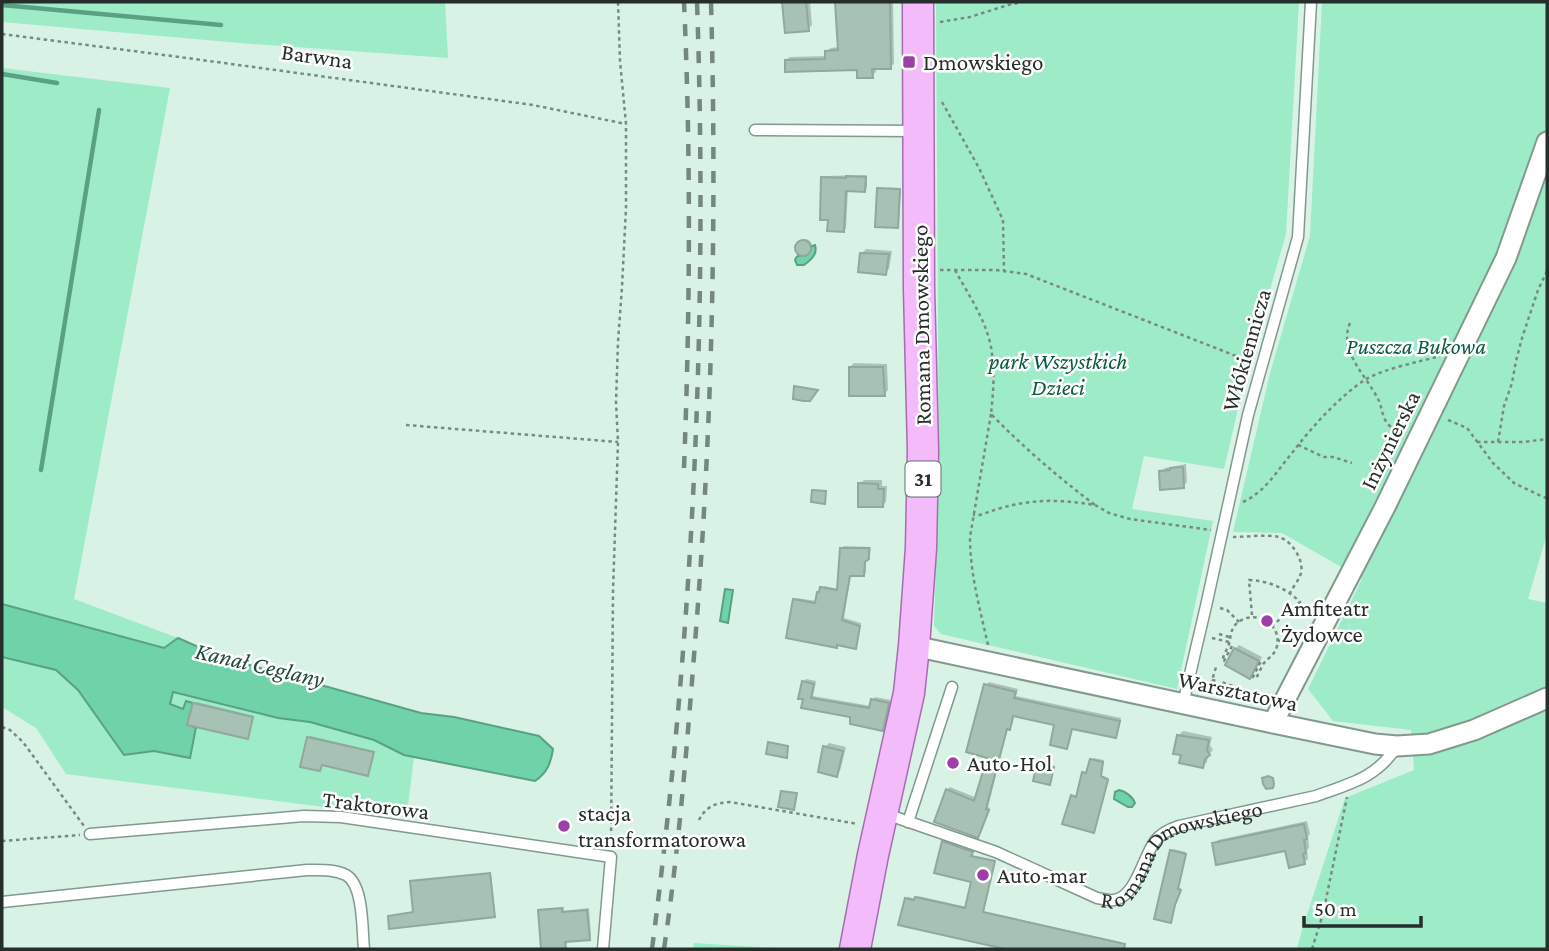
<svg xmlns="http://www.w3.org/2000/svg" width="1549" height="951" viewBox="0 0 1549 951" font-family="'Crimson Pro',serif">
<rect width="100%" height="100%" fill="#d8f2e5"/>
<path fill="#9eebc8" d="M2 2H445L448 58 240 43 2 22Z
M936 2H1299L1286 234 1248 366 1224 469 1144 456 1132 509 1213 521 1177 689 941 634 934 626 939 476Z
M1322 2H1547V534L1528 599 1547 603V949H1297L1302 930 1345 798 1414 770 1411 730 1333 721 1308 689 1362 579 1282 533 1233 532 1270 373 1310 236Z
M2 68 170 88 74 599 178 638 164 648 2 604Z
M2 657 56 670 78 690 124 755 154 751 190 758 184 709 169 704 173 692 278 718 310 722 374 740 404 755 414 757 407 814 371 813 66 774 36 728 2 707Z
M694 943 789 949H693Z"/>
<path fill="#6fd2a8" stroke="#59a182" stroke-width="2" d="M815 245C818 254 811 260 804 265H797L795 260C797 253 801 257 807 255L812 246Z
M725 589 733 590 728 623 720 621Z
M2 604 164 648 178 638 221 657 421 713 454 717 539 736 553 749C551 763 547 773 535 781L404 755 374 740 310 722 278 718 173 692 170 704 183 709 186 701 193 703 187 725 196 727 190 758 154 751 124 755 78 690 56 670 2 657Z
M1119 790C1125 791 1133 797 1135 803L1132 807H1128L1114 799 1115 792Z"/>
<path fill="#0003" d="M785 2H810L812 25 808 29Z
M836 2H893L894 64 890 67 876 68V72L872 76 859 68 786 60 790 57 827 56V51L831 48 839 47Z
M867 175V188L864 190H848L846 228 844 230 823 178 826 176Z
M880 188H901L899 224 898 226 879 189Z
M798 246a7 7 0 1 1 14 0a7 7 0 1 1-14 0Z
M866 249 892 251 889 269 885 273 862 253Z
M854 363 887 364 888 390 884 394 850 367Z
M1186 464 1187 482 1183 486 1161 472 1165 468Z
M864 480H882V486H887L886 502 882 506 860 484Z
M844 546 871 547 870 555 866 559V572L863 575 851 574 844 618 861 623 857 645 855 647 838 644 836 646 794 600 796 598 817 601 824 586 839 589 842 549Z
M1239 645 1262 657 1254 673 1250 677 1235 649Z
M806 679 816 681 813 696 871 706 873 700 875 697 891 700 885 726 882 729 805 698 803 682Z
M989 682 1018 689 1016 696 1121 718 1118 733 1115 736 1073 727 1069 745 1066 747 1056 723 1015 714 1012 725 1008 728 988 807 990 808 981 833 978 836 947 790 950 787 977 798 990 757 986 685Z
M196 702 254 716 249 735 248 737 194 704Z
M1183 731 1212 737 1210 745 1213 750 1208 755 1207 762 1203 766 1183 754 1179 735Z
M310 736 374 751 369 772 368 774 322 764 320 769 309 738Z
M829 743 846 747 840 771 836 775 825 747Z
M1093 758 1104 760 1101 775 1109 778 1095 830 1072 796 1074 795 1078 796 1084 773 1088 772Z
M1040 763 1055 766 1050 783 1039 764Z
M1307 821 1310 834 1308 836 1309 848 1307 850 1308 859 1304 862 1287 849 1214 844 1218 840Z
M945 841 973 850 971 855 995 860 983 911 1120 942 1119 949H1005L1006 948 906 899 908 897 916 899 918 896 967 907 973 881 944 842Z
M1173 849 1186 852 1179 888H1181L1175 902 1171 851Z
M491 873 495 913 494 915 390 916 414 912 411 882 413 881Z
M564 907V911L589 908 591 936 589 938 567 940V944L561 946V949H543L540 911 542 909Z"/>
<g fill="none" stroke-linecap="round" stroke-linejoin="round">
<path stroke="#59a182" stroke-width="4.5" d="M2 5 221 25
M2 74 57 83
M41 470 99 110"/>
</g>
<path fill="#a8c1b5" stroke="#91a89d" stroke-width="2" d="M782 2H806L809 31 785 33Z
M835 2H890L891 69H872L873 78H857V70L785 72V60L825 59V51L838 50Z
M846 176 866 177 865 192 846 191 844 232 827 231 828 220H820L821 177 846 178Z
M877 188 900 189 898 228 875 227Z
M795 248a8 8 0 1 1 16 0a8 8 0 1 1-16 0Z
M860 253 889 254 886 275 858 272Z
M849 367H883L885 396H849Z
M794 386 818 390 810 401H803L793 399Z
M1183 467 1184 488 1160 490 1159 471 1170 470V468Z
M858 483 878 484V489H884L883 507H858Z
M812 490 826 491 825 504 811 502Z
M840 548H869V559L865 562 864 576H850L842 620 860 626 856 649 837 645V648L786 638 793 599 815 603 817 592H819L820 587 837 590Z
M1234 648 1259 661 1250 679 1225 665Z
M802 681 814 684 811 698 869 708 871 699 889 703 883 731 850 724V717L801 708 803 699H798Z
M984 684 1016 692 1014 698 1120 721 1116 738 1072 729 1067 749 1050 745 1054 725 1013 716 1010 730 1007 729 994 778 986 809 989 810 978 838 934 822 946 789 974 801 987 758 966 752Z
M193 703 253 717 248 739 187 725Z
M1177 735 1209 740 1207 750 1210 755 1205 759 1203 768 1179 763 1181 755 1173 754Z
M307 737 374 752 368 776 322 765 320 771 300 767Z
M768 742 788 746 787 758 766 754Z
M823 746 843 751 837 777 818 772Z
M1090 759 1103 762 1101 776 1108 780 1094 833 1062 824 1071 795 1076 797 1082 772 1086 773Z
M1037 763 1054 767 1050 785 1033 781Z
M1268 776 1273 778 1274 784 1273 788 1266 789 1263 784 1262 778Z
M781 791 797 793 794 810 778 807Z
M1304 824 1307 839 1304 840 1306 853 1303 854 1305 864 1289 868 1285 851 1216 865 1212 843Z
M942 841 973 852 971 856 995 861 983 912 1125 944 1124 949H1005L898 925 905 898 914 900 915 897 965 908 971 882 934 873Z
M1170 850 1186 854 1178 889 1181 890 1175 905 1171 923 1154 919Z
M490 873 495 917 389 929 388 916 413 912 410 881Z
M562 908V912L587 910 590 940 565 942 566 948 560 949H541L538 910Z"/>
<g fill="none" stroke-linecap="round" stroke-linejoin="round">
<defs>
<g id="lane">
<path d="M755 130 915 131"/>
<path d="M1183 704 1206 606 1248 415 1298 237 1311 2"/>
<path id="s1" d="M886 814 996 852 1097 898C1103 899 1108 901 1114 900 1136 897 1143 857 1155 841 1161 833 1170 829 1179 826L1316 796C1349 784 1377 778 1397 746"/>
<path d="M908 822 952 687"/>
<path d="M90 834 304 816 341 817 611 857 603 949"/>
<path d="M2 902 307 870C320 870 334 869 346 875 364 885 362 931 364 949"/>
</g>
<path id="street" d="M914 646 1273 723 1375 744 1397 746 1429 744 1474 730 1547 698
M1273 723 1385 507 1506 258 1547 142"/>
<path id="primary" d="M855 949 873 855 909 693 914 646 921 548 923 451 919 288 918 2"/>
</defs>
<use href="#lane" stroke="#82998e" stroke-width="13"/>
<use href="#street" stroke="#82998e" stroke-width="23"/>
<use href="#primary" stroke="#a66caf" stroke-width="33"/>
<path stroke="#798a82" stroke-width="2.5" stroke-dasharray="3.5 3.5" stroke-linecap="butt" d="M940 22 970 17 1008 5 1023 2
M2 34 187 58 533 105 626 124
M942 102 979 168 1003 220 1004 271
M940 270H996L1026 274 1249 361
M955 270C969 296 989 324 992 354 995 374 993 394 991 414 1023 447 1058 477 1095 505 1051 498 1023 499 980 515H973
M1350 323C1338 351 1366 375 1378 399 1382 406 1382 418 1388 424 1392 429 1397 429 1403 429
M1448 420 1467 428 1493 463 1514 483 1543 497 1547 498
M406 425 618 442
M1477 442H1524L1547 439
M1498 442 1504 406 1512 383 1516 361 1522 338 1538 290 1547 271
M1298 445 1324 457H1333L1352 463
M1243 502C1265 492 1277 471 1292 453 1312 427 1336 400 1363 381 1381 369 1419 362 1440 356
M1095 505 1109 513 1130 519 1211 530
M1233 537C1247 537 1266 534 1279 537 1292 541 1304 560 1301 573 1299 580 1293 587 1290 593
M1220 608 1227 610 1239 622
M1252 615 1249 580C1269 581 1286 588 1300 602L1272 626
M1219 634 1229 637
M1212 638 1229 642
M1277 640 1287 643V641L1296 643
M988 645C980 609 970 574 970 537L991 414
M1232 646 1224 661 1222 660C1224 655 1227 649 1229 644 1231 636 1230 631 1236 624 1253 608 1282 622 1277 646 1275 655 1269 657 1264 663 1261 667 1259 674 1256 678L1253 677 1261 661
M1212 680 1217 681 1216 686 1220 687 1221 682 1239 688 1235 698
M1209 691 1216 667
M2 727 10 730 23 742 84 826
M699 820C706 806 716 803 730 802L858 824
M2 841 80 835
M611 845 613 591 618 442 616 402 618 342 622 287 626 208V124L620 61 618 2
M1312 949 1323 914 1347 797"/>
<use href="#lane" stroke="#fff" stroke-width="10"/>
<use href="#street" stroke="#fff" stroke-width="19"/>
<use href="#primary" stroke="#f3bbfa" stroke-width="30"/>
<path stroke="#76877f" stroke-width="4.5" stroke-dasharray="12 12" stroke-linecap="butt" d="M684 468C690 313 691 157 684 2
M652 949C693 635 708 318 697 2
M664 949C679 848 687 745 695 643 712 430 717 216 711 2"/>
</g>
<g fill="#9c3fa9" stroke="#fff" stroke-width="2.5">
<rect x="902" y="55" width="14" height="14" rx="3.5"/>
<circle cx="1267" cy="621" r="7"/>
<circle cx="953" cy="763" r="7"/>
<circle cx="564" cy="826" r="7"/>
<circle cx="983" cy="875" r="7"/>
</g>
<g text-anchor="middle" stroke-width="5" stroke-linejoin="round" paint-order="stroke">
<rect fill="#fff" stroke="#666d6a" stroke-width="2" x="905.5" y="461.5" width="35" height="35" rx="5"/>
<g font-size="21" font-weight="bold" fill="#252e2a">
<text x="923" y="486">31</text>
</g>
<g font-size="23" fill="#252e2a" stroke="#fff">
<text transform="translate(317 56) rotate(8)" y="8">Barwna</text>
<text transform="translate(921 325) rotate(-91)" y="8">Romana Dmowskiego</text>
<text transform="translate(1246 350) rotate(-74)" y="8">Włókiennicza</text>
<text transform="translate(1390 440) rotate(-64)" y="8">Inżynierska</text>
<text transform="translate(1238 691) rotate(12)" y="8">Warsztatowa</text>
<text transform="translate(376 805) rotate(7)" y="8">Traktorowa</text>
<text dy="8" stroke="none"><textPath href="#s1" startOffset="332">Romana Dmowskiego</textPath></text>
</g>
<g font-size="23" fill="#252e2a" stroke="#fff" text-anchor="start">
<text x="923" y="70">Dmowskiego</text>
<text x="1281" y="616">Amfiteatr<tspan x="1281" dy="26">Żydowce</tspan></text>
<text x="967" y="771">Auto-Hol</text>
<text x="578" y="821">stacja<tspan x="578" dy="26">transformatorowa</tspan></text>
<text x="997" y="883">Auto-mar</text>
</g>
<g font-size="23" font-style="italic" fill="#095b40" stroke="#fff">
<text x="1416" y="354">Puszcza Bukowa</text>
<text x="1058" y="369">park Wszystkich<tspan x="1058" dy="26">Dzieci</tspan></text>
</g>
<g font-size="24" font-style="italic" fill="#204b39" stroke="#fff">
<text transform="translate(260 665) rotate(13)" y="8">Kanał Ceglany</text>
</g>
</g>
<rect width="1549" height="951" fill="none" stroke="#252e2a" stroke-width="7"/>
<path d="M1304 916v10h117v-10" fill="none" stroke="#252e2a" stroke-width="3.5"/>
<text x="1314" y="916" font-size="21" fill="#252e2a" stroke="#ffffff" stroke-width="5" paint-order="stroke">50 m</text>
</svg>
